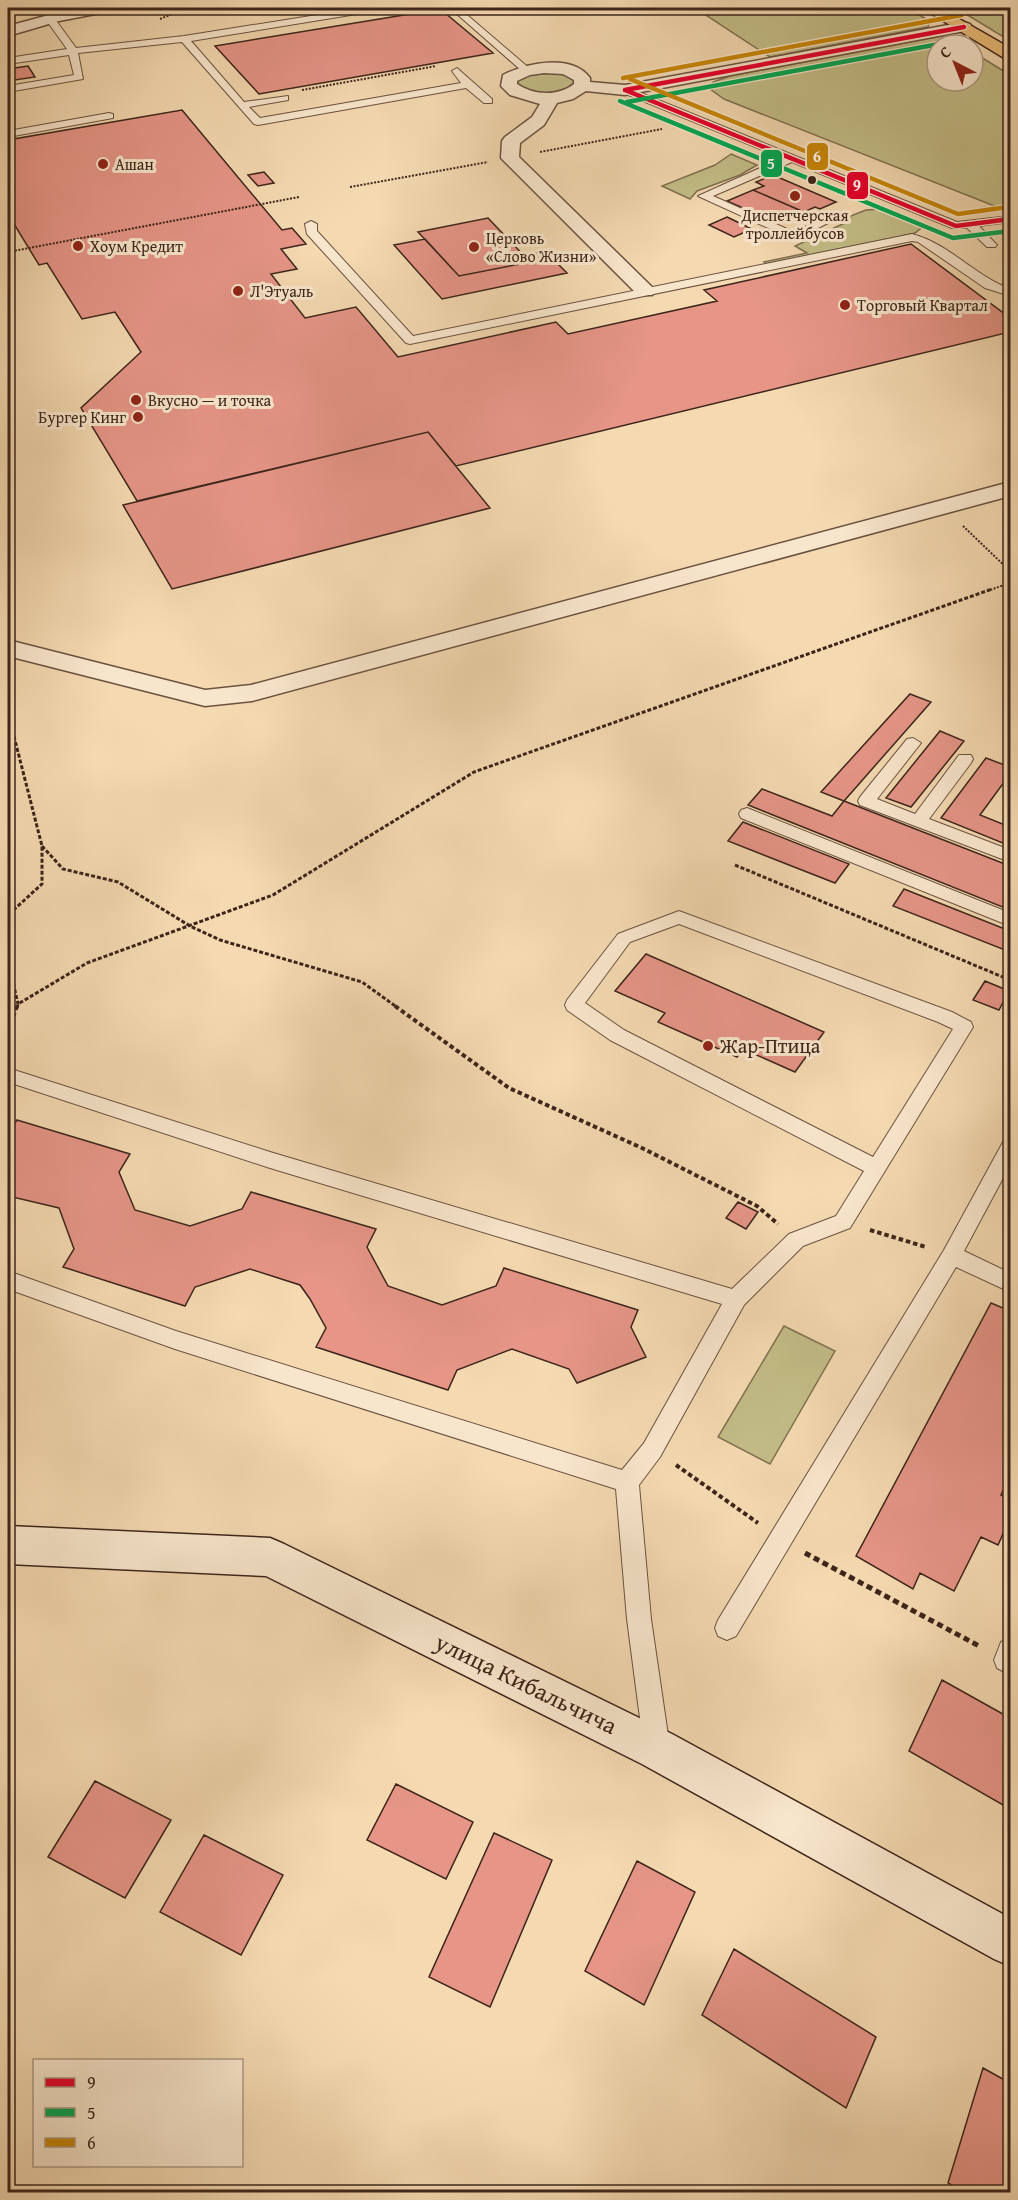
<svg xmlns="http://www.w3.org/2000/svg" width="1018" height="2200" viewBox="0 0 1018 2200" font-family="'Gentium Book Plus',serif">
<rect width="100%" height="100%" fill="#f4d9b1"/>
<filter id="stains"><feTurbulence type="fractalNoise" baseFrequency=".00333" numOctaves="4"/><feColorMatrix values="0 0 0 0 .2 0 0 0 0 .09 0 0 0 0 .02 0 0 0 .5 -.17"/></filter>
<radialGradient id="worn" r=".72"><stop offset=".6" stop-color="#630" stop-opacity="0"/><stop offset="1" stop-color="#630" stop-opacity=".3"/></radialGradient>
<path fill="#c3bd87" stroke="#807151" stroke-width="1.5" d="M695 8H907L930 21 928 27 770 57Z
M956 8H1010V41Z
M946 35 962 45H937V81H973V52L1010 75V211L1002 209 724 99 710 89 713 82 730 76Z
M539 71 567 74 575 79V85C555 93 537 98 518 85V79Z
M731 154 757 165 740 175 697 191 690 199 662 186 715 165Z
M881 209 892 211 924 226 915 233 902 236 766 264 764 262 807 253 795 246 847 222 843 219 866 210Z
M784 1326 835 1351 770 1464 718 1437Z"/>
<path fill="#e69587" stroke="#3d251b" stroke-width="1.5" d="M403 8H439L493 53 259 94 215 46 410 14Z
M510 8H564L511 11Z
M28 66 35 77 8 81V69Z
M182 110 282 230 292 228 306 244 281 249 297 269 271 274 305 318 356 307 398 357 556 322 568 334 717 301 704 290 911 244 1010 318V332L456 466 428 432 137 501 81 408 141 352 115 312 82 319 47 263 39 265 8 214V140Z
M264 172 274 183 258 186 248 175Z
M773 175 836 202 820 209 815 207 804 212 753 190 764 186 756 182Z
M753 190 804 212 778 223 727 201Z
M727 217 752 229 734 237 709 225Z
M488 218 530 262 459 276 418 232Z
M425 239 459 276 530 262 524 256 545 251 567 273 442 299 394 245Z
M428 432 490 508 172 589 123 505Z
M910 694 931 702 844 801 821 792Z
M940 731 964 741 911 807 886 798Z
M986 758 1010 767V774L980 815 1010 827V846L941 818Z
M762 789 832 816 844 801 1010 866V910L748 805Z
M743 822 849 864 835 883 728 841Z
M904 889 1010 931V952L893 906Z
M646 954 824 1032 795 1072 743 1049 737 1057 658 1022 665 1013 615 991Z
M985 981 1009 991 999 1010 973 1000Z
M17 1120 130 1154 119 1172 135 1210 190 1226 242 1209 251 1192 376 1229 367 1247 388 1286 442 1305 496 1286 504 1268 638 1310 631 1327 646 1357 577 1383 569 1369 512 1349 457 1370 448 1390 316 1347 326 1328 310 1299 300 1285 250 1269 195 1287 185 1306 63 1267 74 1249 59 1208 8 1196V1133Z
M738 1202 758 1212 746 1229 726 1218Z
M991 1303 1010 1311V1475L1001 1495 1010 1500V1518L998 1545 981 1537 954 1591 920 1573 913 1589 856 1556Z
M942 1680 1010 1718V1809L909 1751Z
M95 1781 171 1820 125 1898 48 1857Z
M396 1784 473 1822 446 1879 367 1840Z
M494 1833 552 1860 490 2007 429 1977Z
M204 1835 283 1875 241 1955 160 1912Z
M637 1861 695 1892 644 2005 585 1971Z
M734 1949 876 2037 846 2108 702 2015Z
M983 2068 1010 2083V2192H964L948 2183Z"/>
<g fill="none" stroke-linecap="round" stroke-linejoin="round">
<defs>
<path id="lane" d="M361 8H380L375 11 191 41 244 102 288 96V100L249 107 260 118 461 83 452 71 457 68 492 99V103H484L466 88 258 125 254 124 182 42 78 53 83 79 8 92V86L74 75 69 55 8 64V58L67 49 44 17 49 14 52 15 76 48 184 36Z
M450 8H459L529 68V72H523Z
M621 88H629L957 222 1010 216V222L979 226 997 245 995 247H987L967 228H952L792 162 713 196 794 232 824 218H832L834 220 798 238H790L698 196 782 158 621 92Z
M109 113 113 114V118L8 137V131Z
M311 221 317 224V231L413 336 912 234C948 243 975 276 1010 289V296L985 288 918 242 912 241 410 344 406 343 307 234 305 224Z
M913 738 921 743 877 799 915 814 959 755H971L973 759 971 763 929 819 1010 850V862L860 805 858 801 860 797 907 739Z
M747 808 1010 913V926L741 818 739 814 741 810Z
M679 911 952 1012 971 1022 973 1027 850 1228 803 1246 744 1305 660 1457 639 1485 651 1619 670 1749 666 1758 657 1762 648 1758 644 1749 627 1619 616 1489 175 1349 8 1289V1271L176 1331 622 1470 644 1443 722 1304 270 1168 8 1082V1068L270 1152 732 1289 789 1234 836 1216 864 1171 610 1040 567 1010 565 1005 567 1000 618 934ZM679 924 938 1022 953 1029 873 1157 624 1030 585 1003 630 942Z
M1010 1140V1165L964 1251 1010 1273V1292L956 1267 736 1636 727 1640 718 1636 715 1628 718 1620 944 1250 1003 1142Z
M1010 1638V1675L997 1668 994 1660 1001 1642Z"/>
<path id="street" d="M75 8H113L111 11 59 21 8 36V26Z
M964 22 970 24 972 27 970 30 625 95 586 91 573 99 557 103 544 125 520 143 519 157 652 287 655 291 652 295H638L501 158 502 141 505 137 532 117 540 104 510 95 501 86 503 75C526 63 572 53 590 78V82L625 85ZM544 73 563 74 574 80V84C558 97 533 95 517 84V81L530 75Z
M1010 482V496L252 701 205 706 8 656V640L205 690 251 685Z"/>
<path id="secondary" d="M8 1526 270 1538 284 1544 672 1734 1010 1918V1966L994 1959 642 1764 266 1576 8 1564Z"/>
<path id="primary" d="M922 8H940L1010 48V60L1004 58Z"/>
</defs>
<use href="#lane" stroke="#6b5240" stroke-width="2"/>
<use href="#street" stroke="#6b5240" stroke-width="3"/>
<use href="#secondary" stroke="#3d251b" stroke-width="3"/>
<use href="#primary" stroke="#3d251b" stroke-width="3"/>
<path stroke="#3d251b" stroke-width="2" stroke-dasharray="2 1.5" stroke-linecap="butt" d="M991 8 1010 19
M160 19 187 8
M302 90 436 66
M540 152 662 129
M350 187 488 162
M8 252 299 197
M963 526 1010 571
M987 591 1010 583"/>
<path stroke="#3d251b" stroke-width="3" stroke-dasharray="4 2" stroke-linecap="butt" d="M8 713 42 846V884L8 915
M42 846 63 869 118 882 190 926 220 940 362 982 398 1008
M735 865 1010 980
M8 960 18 1004
M17 1008 18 1004 87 963 273 895 474 772 992 589"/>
<path stroke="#3d251b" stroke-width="4" stroke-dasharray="4.5 3" stroke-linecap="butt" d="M395 1006 509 1088 642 1148 757 1206 778 1224
M8 1031 17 1006
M870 1230 926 1247
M676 1465 758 1523"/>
<path stroke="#3d251b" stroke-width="5" stroke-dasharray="6 4" stroke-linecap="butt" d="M805 1553 981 1647"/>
<use href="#lane" fill="#f8e6cc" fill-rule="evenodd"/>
<use href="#street" fill="#f8e6cc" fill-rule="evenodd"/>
<use href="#secondary" fill="#f8e6cc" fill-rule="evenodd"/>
<use href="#primary" fill="#eabc78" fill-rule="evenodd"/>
<defs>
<path id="bus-1" d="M625 90 956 226 1010 219
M625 90 964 27"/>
<path id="bus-2" d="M620 101 953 238 1010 231
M627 102 966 39"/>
<path id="bus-3" d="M623 78 962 15
M630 79 958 214 1008 207"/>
</defs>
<use href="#bus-1" stroke="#f8e6cc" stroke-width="7"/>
<use href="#bus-2" stroke="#f8e6cc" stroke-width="7"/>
<use href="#bus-3" stroke="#f8e6cc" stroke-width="7"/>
<use href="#bus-1" stroke="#e4002b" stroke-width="4.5"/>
<use href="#bus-2" stroke="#00a651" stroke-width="4.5"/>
<use href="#bus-3" stroke="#c88607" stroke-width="4.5"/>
</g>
<g fill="#8f2418" stroke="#f8e6cc" stroke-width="2">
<circle cx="103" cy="164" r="6"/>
<circle cx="795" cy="196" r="6"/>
<circle cx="78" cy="246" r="6"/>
<circle cx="474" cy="247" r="6"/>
<circle cx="238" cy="291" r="6"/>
<circle cx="845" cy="305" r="6"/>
<circle cx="136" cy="400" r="6"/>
<circle cx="138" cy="417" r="6"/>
<circle cx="708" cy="1046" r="6"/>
</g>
<circle fill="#3d251b" stroke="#f8e6cc" stroke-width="2" cx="812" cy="180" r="5"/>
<g text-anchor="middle" stroke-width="6" stroke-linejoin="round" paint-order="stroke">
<g font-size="16" fill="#3d251b" stroke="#f8e6cc" text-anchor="start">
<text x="115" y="170">Ашан</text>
<text x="795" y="221" text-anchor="middle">Диспетчерская<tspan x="795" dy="18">троллейбусов</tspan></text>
<text x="486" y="244">Церковь<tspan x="486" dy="18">«Слово Жизни»</tspan></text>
<text x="90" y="252">Хоум Кредит</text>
<text x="250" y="297">Л'Этуаль</text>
<text x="857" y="311">Торговый Квартал</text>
<text x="148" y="406">Вкусно — и точка</text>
<text x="126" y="423" text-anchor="end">Бургер Кинг</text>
</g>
<g font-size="20" fill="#3d251b" stroke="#f8e6cc" text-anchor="start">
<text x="720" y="1053">Жар-Птица</text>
</g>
<g font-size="24" fill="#3d251b" stroke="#f8e6cc">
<text transform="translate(526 1684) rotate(26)" y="8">улица Кибальчича</text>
</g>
</g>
<g stroke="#f8e6cc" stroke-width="2">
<rect x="806" y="142" width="23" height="29" rx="6" fill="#c88607"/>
<rect x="760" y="149" width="23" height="29" rx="6" fill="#00a651"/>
<rect x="846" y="171" width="23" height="29" rx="6" fill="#e4002b"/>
</g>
<g font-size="16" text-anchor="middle" font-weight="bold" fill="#fff">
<text x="817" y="162">6</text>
<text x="771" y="169">5</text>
<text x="857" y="191">9</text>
</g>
<rect width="1018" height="2200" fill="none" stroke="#f4d9b1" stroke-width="30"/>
<rect x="9" y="9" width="1000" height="2182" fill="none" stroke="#3d251b" stroke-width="3"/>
<rect x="15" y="15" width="988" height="2170" fill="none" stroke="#3d251b" stroke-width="1.5"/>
<rect x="33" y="2059" width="210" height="108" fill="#f8e6cc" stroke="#ad9985" stroke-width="1.5"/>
<rect x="45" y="2078" width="30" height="9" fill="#e4002b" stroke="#ad9985" stroke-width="1.5"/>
<text x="87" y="2089" font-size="18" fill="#3d251b">9</text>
<rect x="45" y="2108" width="30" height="9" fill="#00a651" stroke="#ad9985" stroke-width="1.5"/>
<text x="87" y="2119" font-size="18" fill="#3d251b">5</text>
<rect x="45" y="2138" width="30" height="9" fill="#c88607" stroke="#ad9985" stroke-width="1.5"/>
<text x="87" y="2149" font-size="18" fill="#3d251b">6</text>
<g transform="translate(955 63) rotate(318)"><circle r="28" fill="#f8e6cc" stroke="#ad9985" stroke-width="1.5"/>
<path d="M0-4.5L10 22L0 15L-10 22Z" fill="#8f2418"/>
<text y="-9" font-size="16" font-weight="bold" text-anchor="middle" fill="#3d251b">С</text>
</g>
<rect width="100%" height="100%" filter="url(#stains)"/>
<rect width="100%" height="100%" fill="url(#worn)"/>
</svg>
